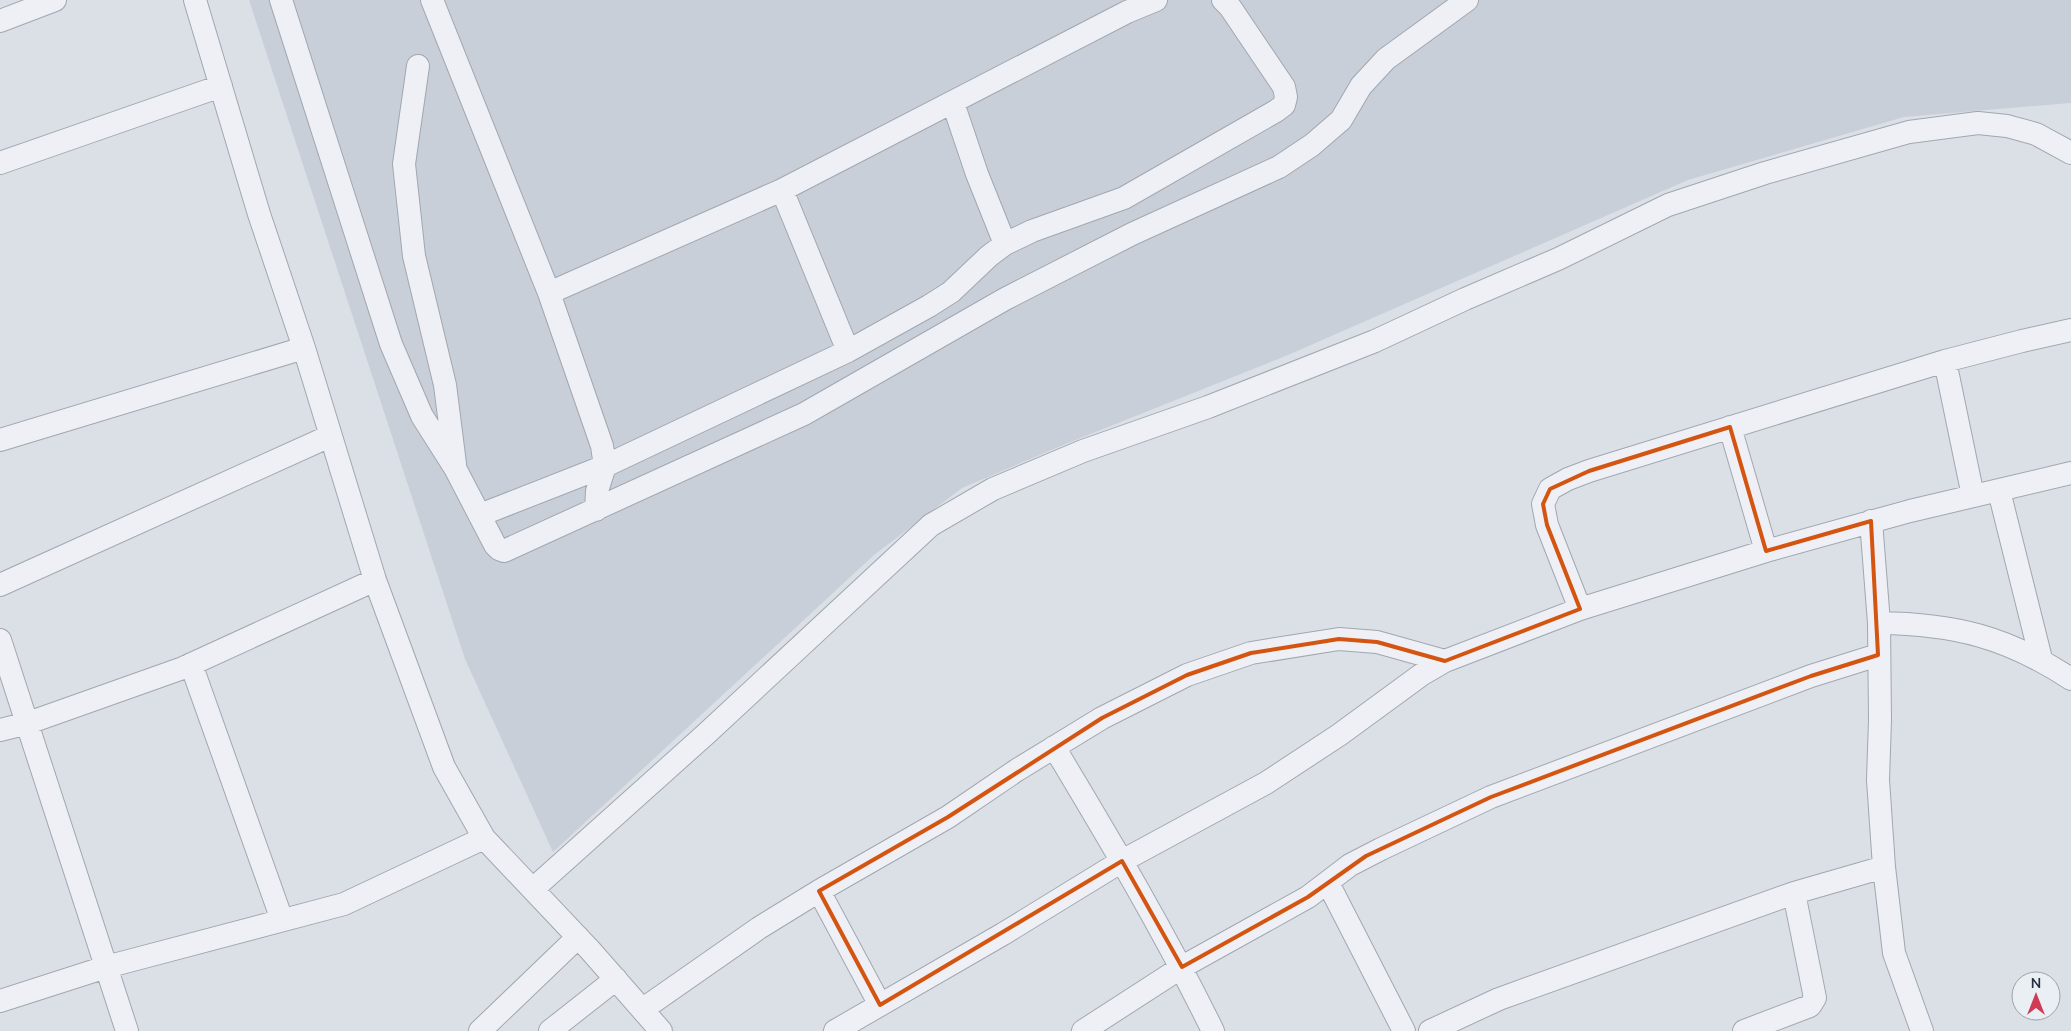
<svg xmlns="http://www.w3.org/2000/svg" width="2071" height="1031" viewBox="0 0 2071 1031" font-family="'Nunito Sans',sans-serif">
<rect width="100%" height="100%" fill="#dbe0e6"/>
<path fill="#c9cfd8" d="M249 0H2071V103L1904 117 1688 180 1288 355 1068 443 962 488 874 555 553 852 465 659Z"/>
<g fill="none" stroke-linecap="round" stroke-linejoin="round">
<defs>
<path id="minor" d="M195 0 259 214 304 348 375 580 444 767 484 838 590 950 661 1031
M281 0 391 344 422 416 455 468 495 545 499 549 504 551 804 414 1005 299 1132 234 1279 167 1312 145 1341 120 1361 86 1386 59 1467 0
M432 0 549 293 602 446 605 466 597 491 596 510
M0 21 55 0
M418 66 404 164 414 256 445 385 455 464
M953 103 977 174 1005 244
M0 163 221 86
M782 190 848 351
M549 293 782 190 1127 12 1156 0
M1945 361 1973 496
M1730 427 1766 551
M0 440 304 348
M1999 491 2041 659
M480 515 605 466 848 351 929 306 951 292 989 256 1005 244 1032 231 1124 198 1276 111 1284 105 1286 97 1284 87 1230 7 1223 0
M1871 521 1879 623 1880 720 1878 780 1884 867 1894 953 1922 1031
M0 585 330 436
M1580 609 1547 525 1543 504 1550 489 1568 479 1589 471 1945 361 2022 341 2071 330
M1879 623C1955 624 2007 637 2071 679
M0 640 127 1031
M191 664 282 920
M0 730 28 723 183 668 375 580
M1054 747C1110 840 1165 933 1213 1031
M1328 883 1404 1031
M533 889 706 734 931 525 993 489 1083 451 1208 407 1375 341 1465 299 1558 259 1668 205 1765 173 1909 132 1978 123 2007 126 2036 134 2071 153
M819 891 880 1005
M0 1001 106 967 344 904 484 838
M643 1009 759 928 819 891 948 817 1017 770 1102 718 1187 675 1251 653 1339 639 1377 642 1445 661
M480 1031 578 937
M550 1031 616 979
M835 1031 1003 934 1122 861 1266 783 1339 735 1421 675 1445 661 1580 609 1766 551 1910 511 2071 473
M1083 1031 1182 967 1308 897 1350 865 1381 849 1491 797 1811 676 1878 655
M1430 1031 1499 999 1794 893 1884 867
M1744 1031 1810 1006 1815 998 1794 893"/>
</defs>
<use href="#minor" stroke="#a1a7b0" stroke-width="24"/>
<use href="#minor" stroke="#eef0f5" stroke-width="22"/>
</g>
<path fill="none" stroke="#d45511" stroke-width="4" stroke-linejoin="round" d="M1730 427 1766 551 1871 521 1878 655 1811 676 1491 797 1366 856 1308 897 1182 967 1122 861 880 1005 819 891 948 817 1102 718 1187 675 1251 653 1339 639 1377 642 1445 661 1580 609 1547 525 1543 504 1550 489 1589 471Z"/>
<g transform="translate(2036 996)"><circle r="24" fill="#eaeff4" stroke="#9ba2ab"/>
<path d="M0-4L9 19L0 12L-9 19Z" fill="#d13a55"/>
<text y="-8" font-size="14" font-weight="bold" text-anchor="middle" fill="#252e3d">N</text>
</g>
</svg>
